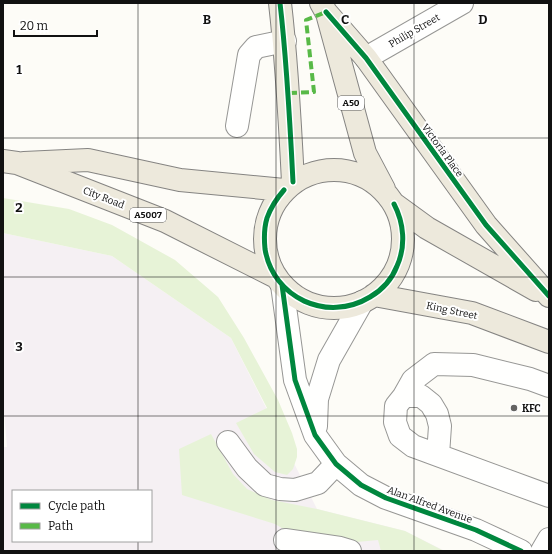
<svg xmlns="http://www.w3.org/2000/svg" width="552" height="554" viewBox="0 0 552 554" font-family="Bitter,serif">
<rect width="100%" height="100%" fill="#fdfcf7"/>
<path fill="#f5f0f3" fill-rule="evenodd" d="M3 233 112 256 231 338 317 509 405 531 445 551H3V447H7L3 400ZM13 491H151V541H13Z"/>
<path fill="#e7f3d7" d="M3 198 69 209 112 225 175 260 218 297 244 338 278 400 292 433 297 449V457L293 469 287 475 275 472 254 454 236 423 267 408 231 338 112 256 3 233Z
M211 434 233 474 247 489 272 500 317 509 405 531 442 550 443 551H381L378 540 346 543 294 535 275 524 182 495 179 449Z"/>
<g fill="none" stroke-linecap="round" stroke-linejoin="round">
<defs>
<path id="minor" d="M366 58 462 3
M237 126 249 55 256 47 285 41
M282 285 295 380 315 435 336 464 361 485 386 498 476 530 521 551
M404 396 413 380 434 364 473 365 530 379 549 386
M316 426 317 399 329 360 362 302
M228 442 247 468 265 485 280 489 295 490 318 483 336 464
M438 455 440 426 437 414 431 404 421 396H404L396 406 395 422 400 436 413 446 549 496
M285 540 340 548 350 551
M542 551 549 539"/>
<path id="major" d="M280 3C287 63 290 122 293 182
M321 3 326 12 366 58 486 225 549 296
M328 17 365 153 384 189
M3 161 17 163 165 221 276 277
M24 163 88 160 180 180 284 190
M265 239a69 69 0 1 1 138 0a69 69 0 1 1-138 0Z
M394 204 427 228 536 290
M374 295 472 313 549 342"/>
</defs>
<use href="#minor" stroke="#979795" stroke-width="24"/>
<use href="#major" stroke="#858482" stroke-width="24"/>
<use href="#minor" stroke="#fffffe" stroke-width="22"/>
<use href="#major" stroke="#ede9dc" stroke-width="22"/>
<path stroke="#58b947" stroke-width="4" stroke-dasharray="8 4" stroke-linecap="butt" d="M289 93 314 92 306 20 326 12"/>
<defs>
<path id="cycleway" d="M280 3C287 63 290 122 293 182
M326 12 366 58 486 225 549 296
M284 190C277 198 271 207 267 218 264 228 264 239 265 249 273 298 327 323 370 297 382 290 392 279 397 266 406 246 404 223 394 204
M282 285 295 380 315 435 336 464 361 485 386 498 476 530 521 551"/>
</defs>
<use href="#cycleway" stroke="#fff" stroke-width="8"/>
<use href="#cycleway" stroke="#00873e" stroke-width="5"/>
</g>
<path fill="none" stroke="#111" stroke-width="1" stroke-opacity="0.55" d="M138 3V491M276 3V551M414 3V551M3 138H549M3 277H549M3 416H549M138 541V551"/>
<circle fill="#646362" stroke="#fff" stroke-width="1.5" cx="514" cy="408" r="4"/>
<g text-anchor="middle" stroke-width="4" stroke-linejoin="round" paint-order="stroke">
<g fill="#fff" stroke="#585858" stroke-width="1">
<rect x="338" y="96" width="26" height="14" rx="3"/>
<rect x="130" y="208" width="36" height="14" rx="3"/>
</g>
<g font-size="9" font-weight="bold" fill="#111">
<text x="351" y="106">A50</text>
<text x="148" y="218">A5007</text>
</g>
<g font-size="10" fill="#111" stroke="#fff">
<text transform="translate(414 30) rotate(-30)" y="4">Philip Street</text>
<text transform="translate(443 150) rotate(54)" y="4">Victoria Place</text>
<text transform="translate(104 197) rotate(21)" y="4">City Road</text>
<text transform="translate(452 310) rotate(12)" y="4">King Street</text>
<text transform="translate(430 504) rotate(20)" y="4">Alan Alfred Avenue</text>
</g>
<g font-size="10" font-weight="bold" fill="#111" stroke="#fff" text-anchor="start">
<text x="522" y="412">KFC</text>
</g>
</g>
<g font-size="13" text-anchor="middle" font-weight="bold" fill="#111" stroke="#fff" stroke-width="4" stroke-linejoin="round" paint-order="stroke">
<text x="207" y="24">B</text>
<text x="345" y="24">C</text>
<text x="483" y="24">D</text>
<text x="19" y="74">1</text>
<text x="19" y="212">2</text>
<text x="19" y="351">3</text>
</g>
<rect width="552" height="554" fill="none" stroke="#111111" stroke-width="8"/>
<rect x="12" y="490" width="140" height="52" fill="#ffffff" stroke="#a0a0a0"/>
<rect x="20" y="503" width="20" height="6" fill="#00873e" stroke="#a0a0a0"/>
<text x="48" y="510" font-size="12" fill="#111111">Cycle path</text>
<rect x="20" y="523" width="20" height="6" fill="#58b947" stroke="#a0a0a0"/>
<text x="48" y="530" font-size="12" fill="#111111">Path</text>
<path d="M14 30v6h83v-6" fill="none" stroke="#111111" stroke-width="2"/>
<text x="20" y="30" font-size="12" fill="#111111" stroke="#ffffff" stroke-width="3" paint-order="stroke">20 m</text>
</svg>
